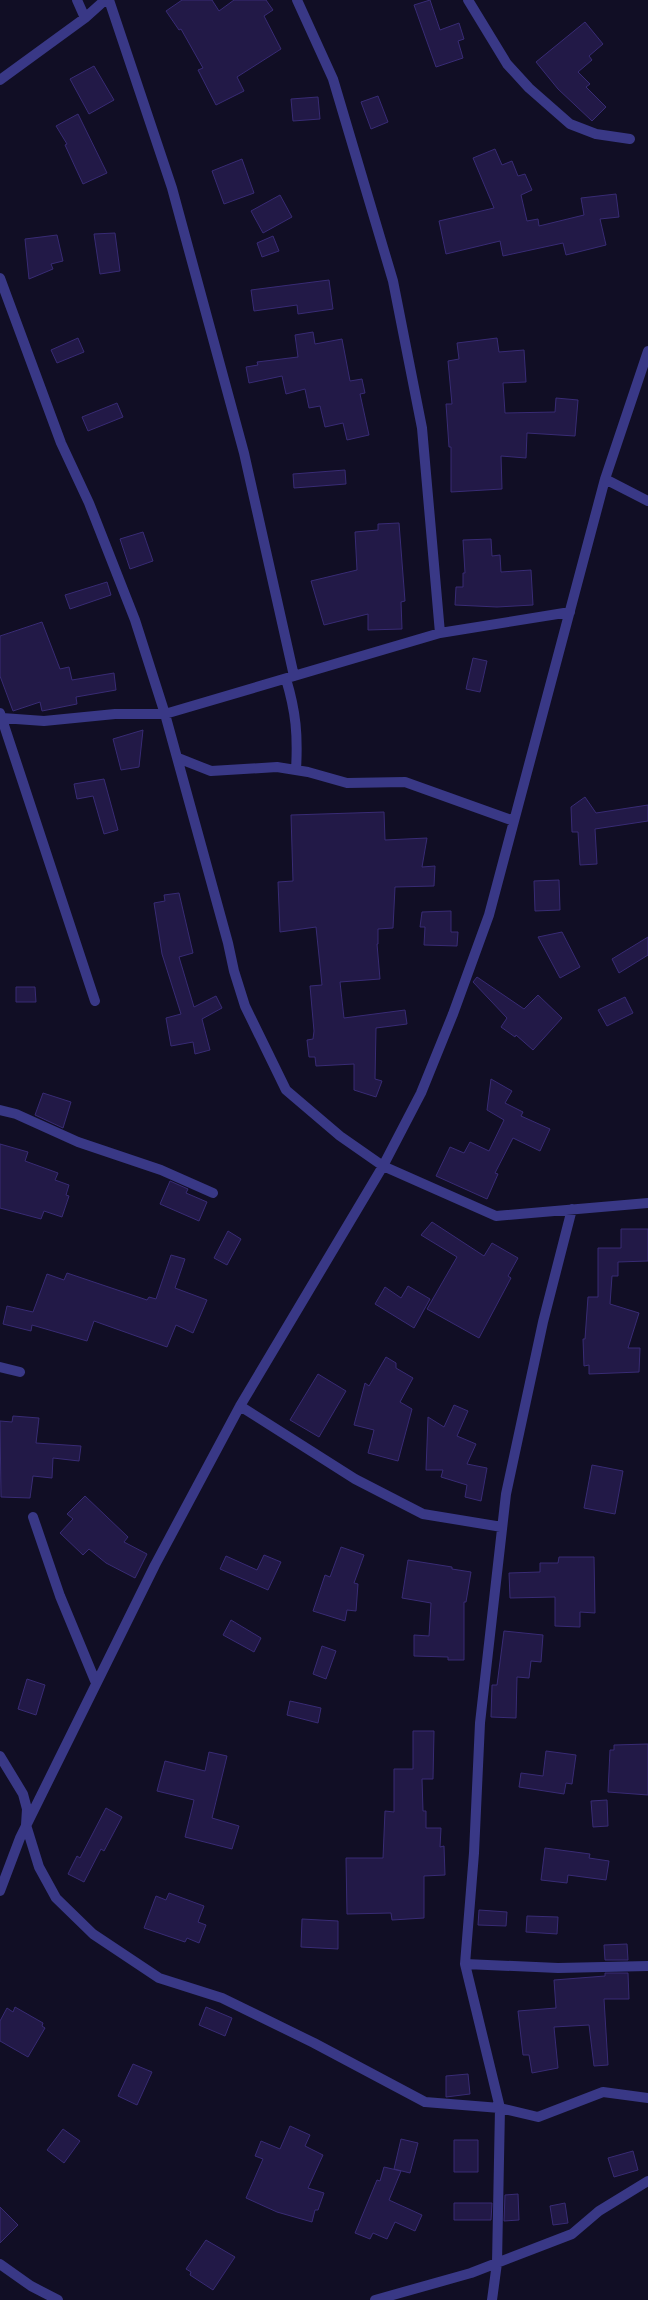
<svg xmlns="http://www.w3.org/2000/svg" width="648" height="2300" viewBox="0 0 648 2300" font-family="Signika,sans-serif">
<rect width="100%" height="100%" fill="#110e25"/>
<path fill="#221947" stroke="#382b74" d="M182 0H212L219 11 234 0H266L273 10 264 16 281 49 237 77 244 91 216 105 198 70 203 68 181 29 179 30 166 11Z
M430 0 440 30 459 23 464 39 458 41 463 58 436 67 414 5Z
M585 22 603 44 589 56 592 60 578 72 590 84 586 87 606 107 592 121 558 89 536 62Z
M94 66 114 100 89 114 70 79Z
M378 96 388 122 371 129 361 102Z
M318 97 320 119 293 121 291 99Z
M78 114 107 173 83 184 65 145 67 144 56 126Z
M495 149 502 165 512 161 518 176 525 174 532 190 521 195 527 221 538 219 539 226 584 215 581 198 616 194 619 217 600 219 606 245 566 255 563 243 503 256 500 241 446 254 439 221 494 208 473 158Z
M242 159 254 193 224 204 212 171Z
M280 195 292 217 263 233 251 211Z
M115 233 120 271 100 274 94 234Z
M57 235 63 261 51 264 53 269 29 279 25 239Z
M273 236 279 251 262 257 257 243Z
M329 280 333 309 298 314 297 305 254 311 251 290Z
M313 332 315 344 342 339 350 381 362 379 365 393 360 394 369 435 347 440 343 423 325 427 320 406 309 408 305 389 286 394 282 376 249 383 246 367 258 365 257 362 298 357 295 335Z
M78 338 84 352 57 363 51 350Z
M497 338 499 352 524 350 526 382 503 383 505 413 555 412 556 398 578 400 575 436 527 433 526 458 501 456 502 489 451 492V447H449L446 404H452L448 361 459 359 457 343Z
M117 403 123 417 88 431 82 417Z
M345 470 346 484 294 488 293 474Z
M399 523 405 601 401 602 402 629 368 630V614L324 625 311 581 357 570 355 532 378 530V524Z
M143 532 153 561 130 569 120 539Z
M491 539 492 556 500 555 501 572 531 570 533 605 497 607 455 605 456 587H463V573H465L463 540Z
M107 582 111 595 70 609 65 595Z
M42 622 60 669 69 667 72 680 114 673 116 690 76 697 77 704 42 711 40 702 13 711 0 676V636Z
M473 658 487 661 480 692 466 689Z
M143 730 139 767 121 770 113 739Z
M104 779 118 830 104 834 93 796 77 799 74 784Z
M585 797 596 813 648 805V821L595 829 597 864 580 865 578 832H572L571 807Z
M384 812 385 840 427 838 422 867 435 866 434 886 395 887 393 928 378 929V944H377L380 979 340 982 344 1018 405 1010 407 1024 376 1028 375 1079 382 1081 376 1097 354 1090V1064L316 1066 315 1057H309L307 1040 313 1039 314 1031 310 986 322 985 316 927 280 932 278 882 293 881 291 815Z
M559 880 560 910 535 911 534 881Z
M179 893 193 953 179 957 194 1007 216 996 222 1008 202 1019 210 1050 195 1054 193 1042 171 1046 166 1018 181 1014 162 954 154 903 165 901 164 895Z
M451 911V932H458L457 946 424 945 425 927H420L422 912Z
M562 932 580 967 560 978 538 937Z
M648 937V955L619 973 612 959Z
M477 977 524 1009 538 995 562 1018 533 1050 516 1035 515 1037 501 1027 507 1018 473 982Z
M16 987H35L36 1002H16Z
M625 997 633 1013 607 1026 598 1010Z
M491 1079 512 1091 505 1103 523 1112 521 1116 550 1129 540 1151 513 1138 495 1173 498 1174 487 1199 436 1176 450 1147 464 1153 470 1142 489 1151 504 1120 487 1110Z
M43 1093 71 1102 63 1128 35 1115Z
M0 1144 28 1152 25 1161 58 1173 55 1180 69 1185 66 1195 69 1196 62 1217 44 1211 41 1219 0 1208Z
M170 1181 188 1189 186 1193 207 1202 199 1221 160 1204Z
M432 1222 484 1256 492 1243 518 1258 508 1276 511 1278 479 1338 427 1309 457 1257 421 1235Z
M621 1229H648V1261L618 1262V1276H612L610 1304 639 1313 628 1348H640L639 1372 589 1374V1365L584 1366 583 1339H585L588 1297H598V1248H621Z
M228 1231 241 1239 227 1265 214 1258Z
M171 1255 185 1259 175 1288 207 1300 193 1333 176 1325 167 1347 94 1321 87 1341 32 1325 31 1331 3 1324 7 1306 33 1312 47 1274 64 1280 67 1273 147 1300 149 1297 156 1299Z
M408 1286 430 1299 414 1328 375 1304 385 1287 401 1298Z
M386 1357 396 1363V1368L413 1378 400 1402 412 1409 398 1461 368 1453 374 1430 354 1425 365 1383 369 1386Z
M318 1374 346 1391 319 1437 290 1420Z
M454 1405 468 1411 457 1436 476 1444 467 1464 487 1468 481 1501 465 1497 467 1485 441 1477 443 1470H426L428 1417 444 1427Z
M13 1416 39 1418 36 1443 81 1446 79 1461 53 1458 52 1478 33 1476 30 1498 1 1497 0 1421 12 1422Z
M592 1465 623 1471 615 1514 584 1508Z
M85 1496 128 1537 124 1542 147 1554 135 1578 106 1563 89 1549 83 1555 60 1533 73 1519 67 1514Z
M341 1547 364 1555 354 1583 358 1584 356 1611 347 1610 345 1621 313 1611 325 1575 330 1577Z
M264 1555 281 1562 268 1590 220 1569 226 1556 257 1570Z
M559 1557H594L595 1613 580 1612V1627L555 1626V1597L510 1598 509 1573 540 1572V1563H558Z
M408 1560 452 1567V1569L471 1572 466 1602H464V1660H448V1657L414 1656V1635L429 1636 431 1603 402 1598Z
M231 1620 261 1638 254 1652 223 1635Z
M504 1631 543 1635 541 1662 531 1661 529 1678 517 1677 516 1718 491 1717 492 1685H497Z
M322 1646 336 1651 326 1679 313 1674Z
M27 1679 45 1685 36 1715 18 1709Z
M290 1701 321 1708 318 1723 287 1715Z
M413 1731H434L433 1779H422L423 1811H426V1828H441L440 1847 444 1846 445 1875 424 1876V1918L392 1920 391 1913 347 1914 346 1858H383L385 1811 394 1812V1769H413Z
M648 1744V1795L608 1792 610 1750H614V1745Z
M546 1751 576 1755 572 1784 566 1783 564 1794 519 1787 521 1773 543 1776Z
M209 1752 227 1756 212 1818 239 1826 232 1849 185 1837 194 1800 157 1791 165 1761 205 1771Z
M607 1800 608 1826 593 1827 591 1801Z
M106 1808 122 1817 104 1851 101 1849 84 1882 68 1874 77 1856 80 1858Z
M545 1848 590 1854 589 1858 609 1861 606 1880 568 1875 567 1883 541 1880Z
M169 1893 204 1906 198 1922 206 1925 199 1943 187 1938 185 1942 144 1928 156 1896 166 1900Z
M479 1910 507 1912 506 1926 478 1925Z
M527 1916 558 1917 557 1934 526 1932Z
M302 1919 338 1921V1949L301 1947Z
M627 1944 628 1960H605L604 1945Z
M605 1973H628L629 1999H604L608 2065 594 2066 589 2025 554 2027 558 2068 532 2073 529 2055H523L518 2011 556 2008 554 1980 605 1976Z
M15 2007 43 2023 42 2026 45 2028 28 2057 0 2041V2021L7 2008 13 2012Z
M206 2007 232 2018 225 2036 199 2025Z
M133 2064 152 2072 137 2105 118 2096Z
M468 2074 470 2094 446 2097V2076Z
M290 2126 310 2135 305 2146 323 2155 308 2188 324 2193 318 2210H315L312 2222 277 2212 246 2198 263 2159 255 2156 261 2141 280 2149Z
M63 2129 80 2141 64 2163 47 2150Z
M401 2139 418 2143 410 2173 394 2169Z
M454 2140H478V2172H454Z
M633 2151 638 2170 614 2177 608 2158Z
M384 2167 401 2171 389 2200 422 2215 415 2231 395 2222 387 2239 373 2233 370 2239 355 2233 377 2180 380 2181Z
M518 2194 519 2220 504 2221 505 2195Z
M454 2203H492L491 2220H454Z
M565 2203 568 2223 553 2225 550 2206Z
M0 2207 18 2225 0 2243Z
M206 2240 235 2257 213 2290 190 2275 191 2272 186 2269Z"/>
<g fill="none" stroke-linecap="round" stroke-linejoin="round">
<path stroke="#393886" stroke-width="10" d="M77 0 85 18
M109 0 172 188 244 453 294 676
M297 0 333 79 393 281 422 428 440 633
M468 0 507 64 529 88 570 124 596 134 630 139
M0 80 85 18 105 0
M0 278 61 443 89 503 135 620 165 714 228 943 234 971 245 1006 286 1090 340 1136 383 1166 496 1216 648 1203
M605 479 648 501
M286 679C296 712 298 735 296 770
M0 713 95 1001
M2 718 44 721 115 714H165L440 633 570 612
M178 758 211 771 277 767 308 772 347 783 405 782 514 821
M0 1110 16 1114 78 1142 161 1170 213 1193
M0 1367 20 1372
M240 1406 355 1479 423 1514 502 1527
M33 1517 60 1596 96 1683
M0 1756 23 1794 27 1809 26 1825 39 1867 56 1898 93 1934 159 1978 222 1998 314 2043 425 2102 500 2108 538 2117 603 2092 648 2098
M0 1891 20 1838 155 1565 240 1406 383 1166 421 1093 453 1014 489 915 605 479 648 351
M465 1964 558 1968 648 1966
M0 2264 31 2286 58 2300
M375 2300 471 2273 572 2234 599 2211 648 2181
M492 2300 497 2263 500 2108 465 1964 474 1853 480 1723 506 1494 543 1322 572 1209"/>
</g>
</svg>
